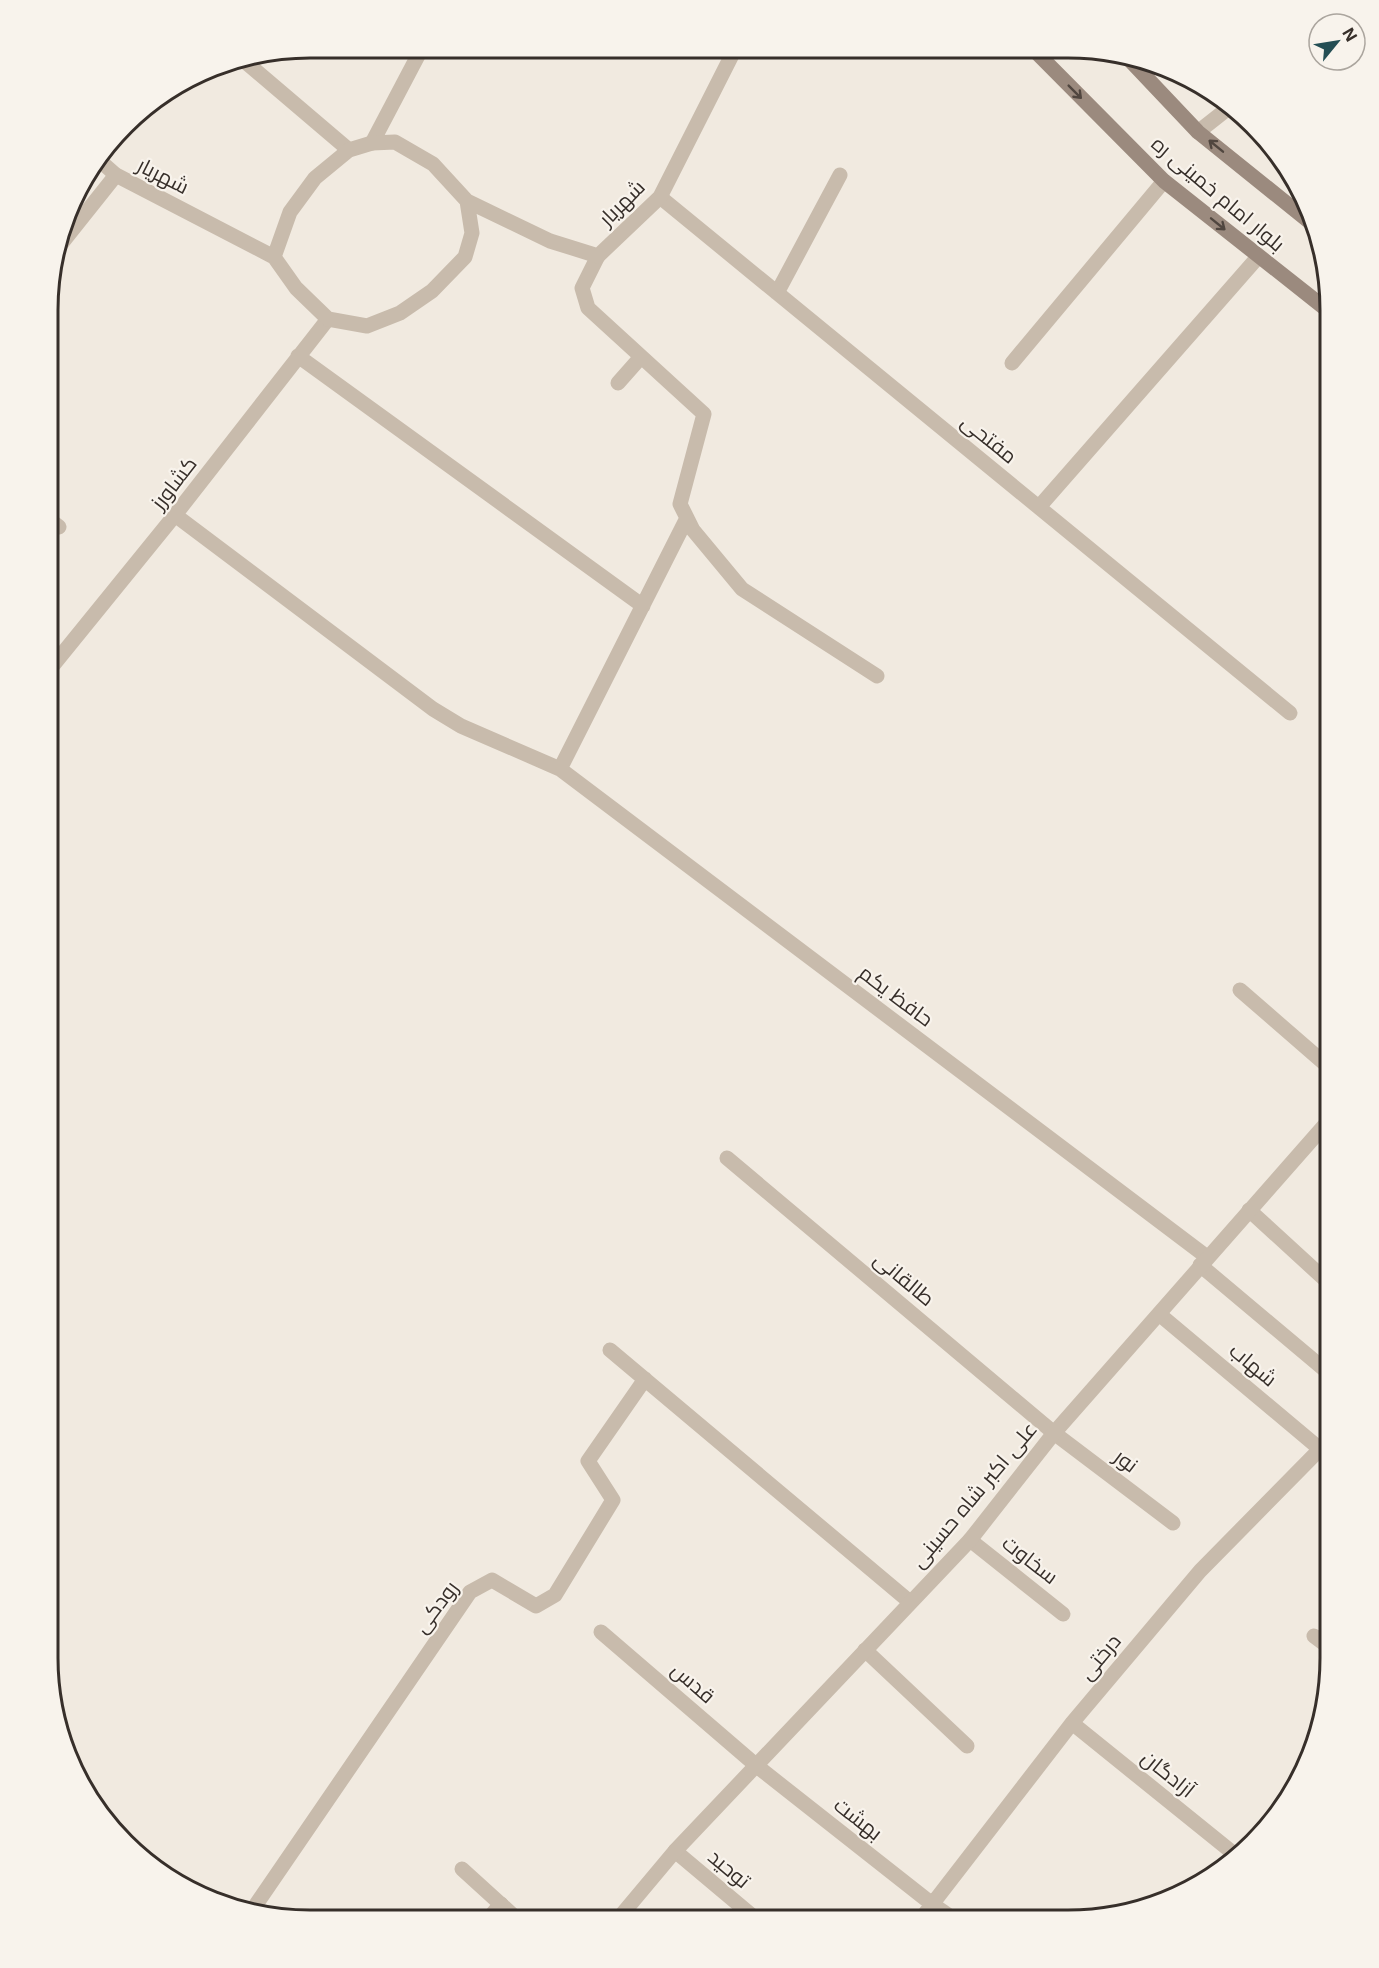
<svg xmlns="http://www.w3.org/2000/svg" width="1379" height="1968" viewBox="0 0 1379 1968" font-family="Inter,Cairo,sans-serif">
<rect width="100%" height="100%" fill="#f1eae0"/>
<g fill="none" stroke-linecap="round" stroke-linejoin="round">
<path stroke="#c8bbac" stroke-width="15" d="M372 143 422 48
M932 1904 955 1920
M489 1918 501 1904"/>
<path stroke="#c8bbac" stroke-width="15" d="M242 59 349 150
M1198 132 1231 106
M660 197 1290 713
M61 244 116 175
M598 256 582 288 588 308 704 414 680 504 693 530 742 589 877 676
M777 293 840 175
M298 356 643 606
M1012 363 1164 181
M618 383 641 357
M1039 507 1258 257
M175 515 433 709 461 726 560 769 1207 1257
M50 520 59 527
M50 669 175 515 328 319
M560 769 687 518
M1240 990 1331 1069
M727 1158 1054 1433 1173 1523
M1249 1210 1331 1285
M1200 1265 1331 1375
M1159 1314 1320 1449
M610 1350 910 1602
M970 1540 1063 1614
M601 1632 758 1767 932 1904
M1314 1636 1330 1648
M865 1650 967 1746
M1072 1723 1238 1857
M675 1851 756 1919
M462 1869 516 1918
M253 1909 470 1592 492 1580 536 1606 555 1595 613 1500 588 1461 645 1379
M920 1920 1072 1723 1200 1571 1331 1438"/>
<path stroke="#c8bbac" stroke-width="15" d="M99 160 116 175 274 257 296 288 328 319 367 326 400 313 432 291 465 257 472 233 467 201 433 164 395 142 372 143 349 150 315 178 290 212 274 257
M467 201 550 241 598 256 660 197 735 49
M618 1919 675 1851 970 1540 1054 1433 1331 1118"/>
<path stroke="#9b8a7e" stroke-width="15" d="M1034 50 1164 181 1331 313
M1127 57 1198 132 1311 223"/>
</g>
<defs><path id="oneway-shaft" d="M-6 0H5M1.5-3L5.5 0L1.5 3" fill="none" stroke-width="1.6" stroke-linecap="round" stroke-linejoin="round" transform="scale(1.5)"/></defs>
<g stroke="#50463f">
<use href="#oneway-shaft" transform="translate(1075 92) rotate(45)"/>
<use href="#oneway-shaft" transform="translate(1216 146) rotate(-141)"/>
<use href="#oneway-shaft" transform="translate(1218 224) rotate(39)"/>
</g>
<g text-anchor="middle" stroke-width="4.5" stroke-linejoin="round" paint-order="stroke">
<g font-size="21" fill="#372f2a" stroke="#f8f3ec">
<text transform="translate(163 176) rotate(27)" y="7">شهریار</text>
<text transform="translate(1218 194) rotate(40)" y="7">بلوار امام خمینی ره</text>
<text transform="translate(622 203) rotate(-45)" y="7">شهریار</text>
<text transform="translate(989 439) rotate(39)" y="7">مفتحی</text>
<text transform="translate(174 483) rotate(-52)" y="7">کشاورز</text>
<text transform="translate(896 996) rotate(37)" y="7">حافظ یکم</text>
<text transform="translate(904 1279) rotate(40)" y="7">طالقانی</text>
<text transform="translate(1253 1365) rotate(40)" y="7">شهاب</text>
<text transform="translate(1126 1461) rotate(37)" y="7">نور</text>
<text transform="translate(974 1495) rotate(-50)" y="7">علی اکبر شاه حسینی</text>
<text transform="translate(1030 1560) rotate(38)" y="7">سخاوت</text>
<text transform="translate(436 1607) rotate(-53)" y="7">رودکی</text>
<text transform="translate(1100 1657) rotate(-50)" y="7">درختی</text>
<text transform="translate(693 1683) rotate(41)" y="7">قدس</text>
<text transform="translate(1168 1774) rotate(39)" y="7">آزادگان</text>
<text transform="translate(858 1819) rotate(38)" y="7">بهشت</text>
<text transform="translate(729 1869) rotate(40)" y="7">توحید</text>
</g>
</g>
<path d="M0 0H1379V1968H0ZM310 58H1068A252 252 0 0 1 1320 310V1658A252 252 0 0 1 1068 1910H310A252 252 0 0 1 58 1658V310A252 252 0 0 1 310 58Z" fill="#f8f3ec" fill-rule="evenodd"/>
<path fill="none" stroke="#372f2a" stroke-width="3" d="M310 58H1068A252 252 0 0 1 1320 310V1658A252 252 0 0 1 1068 1910H310A252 252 0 0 1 58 1658V310A252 252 0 0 1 310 58Z"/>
<g transform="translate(1337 42) rotate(60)"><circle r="28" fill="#f8f3ec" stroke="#aba59e" stroke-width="1.5"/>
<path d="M0-4.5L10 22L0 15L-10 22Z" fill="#244e54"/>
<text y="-9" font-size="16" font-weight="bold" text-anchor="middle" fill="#372f2a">N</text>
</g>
</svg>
